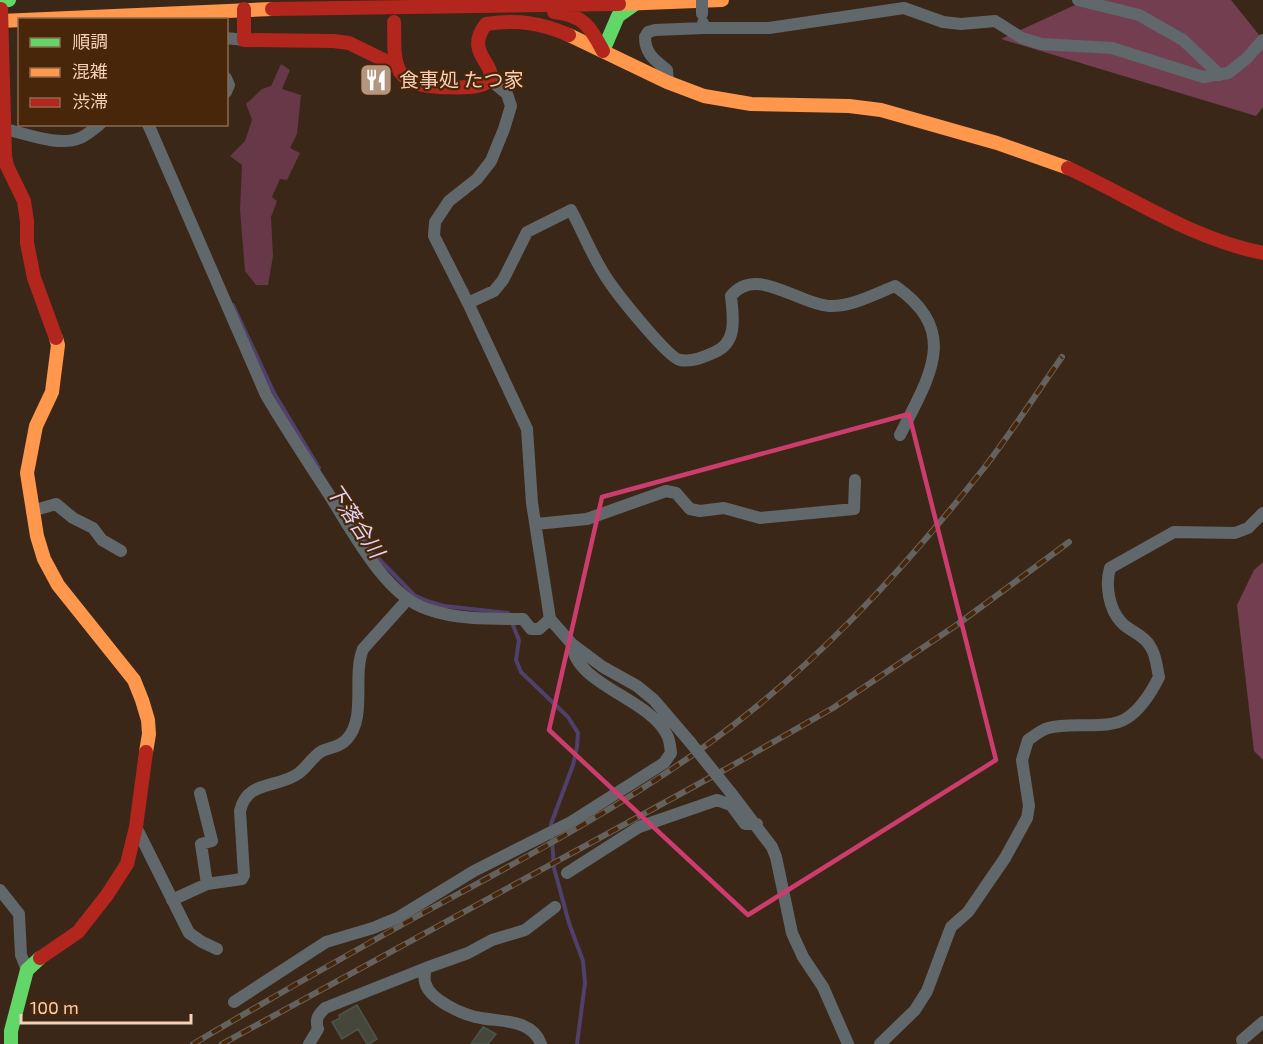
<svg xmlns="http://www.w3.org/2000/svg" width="1263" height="1044" viewBox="0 0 1263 1044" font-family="'Exo 2','Noto Sans JP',sans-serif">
<rect width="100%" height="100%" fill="#3a2718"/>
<path fill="#663848" d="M281 64 290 70 282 89 301 95 297 134 290 148 300 153 287 180 280 179 272 197 277 201 271 217 273 256 268 285H256L245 271 240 210 242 165 230 156 245 141 252 120 246 104 262 89 271 86Z"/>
<path fill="#733f50" d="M1086 0H1231L1263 40V107L1256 116 1001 39Z
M1263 562V760L1254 751 1237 605 1254 570Z"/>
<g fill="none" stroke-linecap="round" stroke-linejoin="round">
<path stroke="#4f406c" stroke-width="4" d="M233 305 274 393 319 468
M344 507 375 555 414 595 427 601 444 606 508 613 519 640 516 660 521 672 568 717 578 733 577 747 573 765 551 824 554 868 569 923 583 961 585 983 577 1044"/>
</g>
<path fill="#47463b" stroke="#4a5649" stroke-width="1.5" d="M366 70 384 79 379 90 361 81Z
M357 1005 377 1039 369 1044H367L358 1029 342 1039 332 1022 340 1018 339 1015Z
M483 1027 496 1034 488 1044H471Z"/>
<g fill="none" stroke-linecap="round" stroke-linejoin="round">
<path stroke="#61686c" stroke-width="12" d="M1078 0 1139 15 1183 40 1220 75
M704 28H769L904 8 943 22 961 24 995 21 1022 38 1041 44 1112 48 1203 77 1228 73 1246 59 1263 40
M226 38 244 40
M226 78 229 85 226 92
M489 79 507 94 511 106 504 129 491 161 477 179 449 201 435 222 434 236 468 303 527 429 532 503 550 619 572 644 603 667 637 686 654 700 690 742
M668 82 667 70C655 60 645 54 645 37L648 32 655 30 704 28 703 23
M148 124 266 395C286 429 308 462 330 496 352 531 386 596 427 609 458 620 491 619 523 619L531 629H539L550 619
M5 129C27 134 59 147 80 138 87 135 94 129 100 124
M468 303 494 291 503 280 527 232 571 210C584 234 594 261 610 283 619 296 668 358 680 360 693 362 704 357 715 352 738 342 733 317 731 296 756 265 798 304 829 306 851 307 875 294 895 286 962 332 928 378 900 435
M32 511 56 504 73 518 93 528 102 540 121 551
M536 524 587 519 666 491 676 493 690 509 700 511 724 508 760 518 854 509 855 480
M200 793 212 841 201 844 207 884
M731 793 772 847 776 857 792 933 803 957 823 987 848 1044
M136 827 189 933 202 942 217 949
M567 873 639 827 717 800 731 805 745 824H757
M0 890 19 914 21 955 27 970
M172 900 207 884 242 879 244 875 240 811C247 779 278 789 299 773 307 767 313 756 322 751 331 747 340 747 347 739 367 717 352 676 363 649L408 599
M426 968 468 953 492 940 525 930 555 907
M234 1002 326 942 373 928 397 918 474 871 571 822 664 763 671 753C670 747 670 740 667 735 649 698 575 685 572 644
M1242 1040 1263 1022
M309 1044 318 1029C315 1019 318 1015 325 1008L426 968C425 972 424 978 425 982 429 1000 463 1015 481 1018 502 1022 532 1019 541 1044
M880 1044 915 1010 927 991 951 927 968 912 1005 858 1027 818 1029 806 1022 760 1028 740C1034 736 1041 730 1048 728 1071 721 1107 731 1127 718 1141 709 1152 691 1159 677 1157 668 1156 654 1150 646 1143 634 1130 632 1121 622 1109 609 1105 585 1110 568L1174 532 1235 533 1248 528 1263 513"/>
<path stroke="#63d668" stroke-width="14" d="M0 1 9 0
M603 51 618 16 635 4
M11 1044V1031L27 970 40 958"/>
<path stroke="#ff974d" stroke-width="14" d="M619 4 722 0
M0 21 272 9
M569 35 667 82 704 96 751 104 849 106 881 110 997 143 1068 168
M56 338 58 345 52 392 36 426 27 473 37 536 44 559 58 585 134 680 142 700 148 720 149 734 146 752"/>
<path stroke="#b3261e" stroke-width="14" d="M1 9 5 156 7 166 24 201 27 221V243L34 278 56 338
M244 9V40L333 41 349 43 398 67
M272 9 619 4
M554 12C583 15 590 26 603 51
M394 22C395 37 392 58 400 72 404 77 409 81 415 83 427 87 478 91 487 82 502 66 462 55 486 24 517 19 541 23 569 35
M1068 168C1133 198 1192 239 1263 253
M40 958 78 932 107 895 127 864 136 827 146 752"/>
<defs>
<path id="rail" d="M193 1044C266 1001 340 959 414 918 511 865 610 814 701 749 810 672 901 573 984 468 1011 433 1036 394 1062 357
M222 1044 726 769 833 708 958 624 1069 542"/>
</defs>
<use href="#rail" stroke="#65625e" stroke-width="6"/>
<use href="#rail" stroke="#48260a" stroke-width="4" stroke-dasharray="11" stroke-linecap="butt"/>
<path stroke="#61686c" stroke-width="12" d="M702 0V14
M690 742 731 793"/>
</g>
<path fill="none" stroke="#cc3d6d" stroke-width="4.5" stroke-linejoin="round" d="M909 414 996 760 748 915 549 730 602 497Z"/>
<defs>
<symbol id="restaurant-square" viewBox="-11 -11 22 22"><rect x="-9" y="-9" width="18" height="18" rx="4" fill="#b4957f" stroke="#48260a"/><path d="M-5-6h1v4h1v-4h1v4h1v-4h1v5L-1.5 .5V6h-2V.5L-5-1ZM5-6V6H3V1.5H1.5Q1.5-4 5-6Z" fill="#fff"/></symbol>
</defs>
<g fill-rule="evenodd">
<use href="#restaurant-square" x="357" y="61" width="38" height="38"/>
</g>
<g text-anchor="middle" stroke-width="4.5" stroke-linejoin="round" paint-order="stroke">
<g font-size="20" fill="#f6d0b7" stroke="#48260a" text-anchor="start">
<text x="399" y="87">食事処 たつ家</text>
</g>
<g font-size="21" font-style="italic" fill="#ddd5f6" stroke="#48260a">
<text transform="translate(355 521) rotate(56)" y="7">下落合川</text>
</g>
</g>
<rect x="18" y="18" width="210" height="108" fill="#48260a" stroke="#8e6a4f" stroke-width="1.5"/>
<rect x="30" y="38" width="30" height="9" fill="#63d668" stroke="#8e6a4f" stroke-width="1.5"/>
<text x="72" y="48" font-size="18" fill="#f6d0b7">順調</text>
<rect x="30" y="68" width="30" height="9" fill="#ff974d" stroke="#8e6a4f" stroke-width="1.5"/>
<text x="72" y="78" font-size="18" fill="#f6d0b7">混雑</text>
<rect x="30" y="98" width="30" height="9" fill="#b3261e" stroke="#8e6a4f" stroke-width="1.5"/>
<text x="72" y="108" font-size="18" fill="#f6d0b7">渋滞</text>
<path d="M21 1014v9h170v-9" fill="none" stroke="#f6d0b7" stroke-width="3"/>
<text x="30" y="1014" font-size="18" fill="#f6d0b7" stroke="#48260a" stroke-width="4.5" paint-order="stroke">100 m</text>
</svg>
